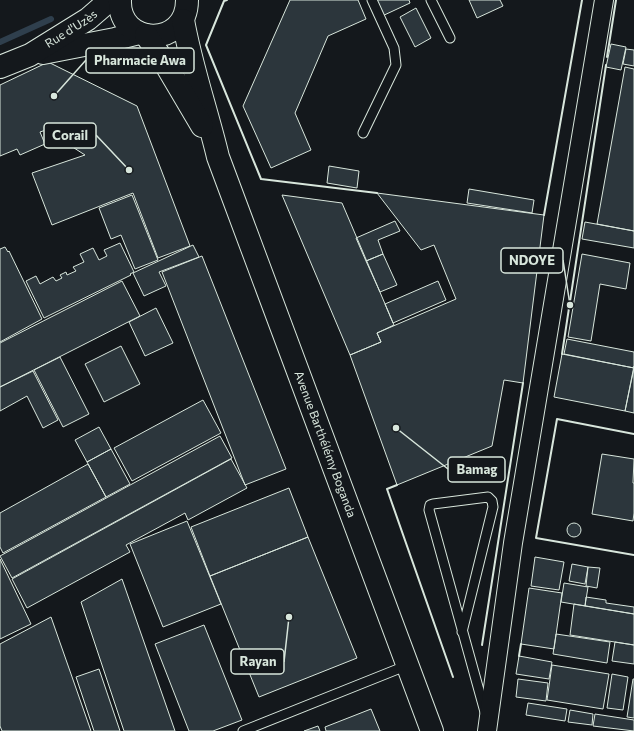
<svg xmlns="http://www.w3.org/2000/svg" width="634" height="731" viewBox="0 0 634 731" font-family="Commissioner,sans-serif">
<rect width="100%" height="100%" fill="#14181c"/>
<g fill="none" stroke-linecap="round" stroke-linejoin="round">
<path stroke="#2f3f4d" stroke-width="6" d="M0 42 51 19"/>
</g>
<path fill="#2c363c" stroke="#d8e6dc" d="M290 0H358L366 19 328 36 295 113 311 150 271 168 243 106Z
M373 0H409L410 3 380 17Z
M469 0H500L503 6 477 18Z
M416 8 431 38 415 47 400 17Z
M611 44 626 47 621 70 606 67Z
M626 49 634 50V66L623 64Z
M46 61 137 106 190 246 158 258 133 193 52 225 32 173 85 155 46 130 40 132 45 144 20 155 17 149 0 156V85L44 64Z
M625 67 634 69V231L597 224Z
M329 166 359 171 357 188 327 183Z
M469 189 534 200 532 213 467 203Z
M377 193 544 215 523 383 504 380 492 446 397 485 350 355 381 342 377 333 456 299 434 245 421 250Z
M132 195 158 260 135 269 121 235 111 239 99 208Z
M282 195 342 203 394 325 377 333 381 342 350 355Z
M395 221 400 231 378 240 383 254 366 261 356 238Z
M585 222 634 231V248L582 239Z
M120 243 134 272 130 274 131 275 44 318 26 281 36 276 40 284 53 277 56 281 62 278 60 275 66 272 67 275 76 271 73 267 84 262 80 254 93 248 99 260 107 256 104 250Z
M193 245 199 257 159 272 166 286 144 296 133 273Z
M5 247 8 252 9 251 42 319 0 342V249Z
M383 254 397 285 380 292 366 261Z
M582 254 630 263 626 289 600 284 591 341 568 337Z
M202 256 286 469 245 485 162 272Z
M122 281 140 316 0 387V343Z
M438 281 446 300 393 323 385 304Z
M156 308 173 343 145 356 129 322Z
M567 339 634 352V368L564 354Z
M121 346 140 384 104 402 85 364Z
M562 354 634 368 625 411 554 397Z
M60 357 89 414 63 427 34 370Z
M634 366V413L625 411Z
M33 371 58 420 43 428 27 396 0 411V387Z
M203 400 221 433 132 481 114 448Z
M99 427 111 449 87 462 75 440Z
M220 436 232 458 12 578 0 556Z
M111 449 130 484 106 497 87 462Z
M602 454 634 459 633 483H634V513L633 521 592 514Z
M231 459 247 488 188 520 185 513 126 545 130 552 27 608 12 579Z
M88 464 106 497 3 553 0 547V513Z
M289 488 308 537 210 576 191 527Z
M187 521 221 604 163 627 130 544Z
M567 530a7 7 0 1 1 14 0a7 7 0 1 1-14 0Z
M308 537 357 658 259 697 210 576Z
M535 557 564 562 559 590 531 586Z
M0 559 31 624 0 639Z
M572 564 588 567 585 584 569 581Z
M588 567 600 568 597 588 586 586Z
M122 579 175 731H124L81 602Z
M564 583 588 587 585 606 561 602Z
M529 588 562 593 554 649 521 644Z
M586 597 606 600V603L634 607V614L585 606Z
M574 604 634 614V645L570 635Z
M51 617 91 731H2L0 726V644Z
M204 625 242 720 213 731H189L155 644Z
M556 634 610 642 607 663 553 654Z
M615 642 634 645V664L612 661Z
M519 656 552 662 549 679 516 674Z
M552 665 609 674 603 709 547 700Z
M99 669 120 731H94L76 677Z
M612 674 628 677 623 710 607 708Z
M518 679 548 683 546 701 516 697Z
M633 679H634V718L627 717Z
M528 703 567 709 565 721 526 715Z
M371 709 380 731H326L325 727Z
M570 710 593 714 592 725 568 722Z
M595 714 634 720V731L593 726Z
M318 726 320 731H304Z"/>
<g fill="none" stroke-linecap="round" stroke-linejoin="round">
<defs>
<path id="service" d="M431 0 450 38
M363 133 396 65 394 48 372 0
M462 632 493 507 492 501 488 497 433 504 430 505 429 510 485 712
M243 731 408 665"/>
<path id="minor" d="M487 731 513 543 604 0"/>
<g id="tertiary">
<path d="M43 53 115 39 139 33"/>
<path id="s1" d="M0 67 30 55 88 19 110 0"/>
</g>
<g id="primary">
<path d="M120 0C118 46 187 49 187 0"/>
<path id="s2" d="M183 20C191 66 207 111 218 157L432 731"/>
<path d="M146 35 166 65 202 126"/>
</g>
</defs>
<use href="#service" stroke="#d8e6dc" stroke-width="11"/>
<use href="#minor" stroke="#d8e6dc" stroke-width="20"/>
<use href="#tertiary" stroke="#d8e6dc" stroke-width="24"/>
<use href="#primary" stroke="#d8e6dc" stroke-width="24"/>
<use href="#service" stroke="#14181c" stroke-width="9"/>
<use href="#minor" stroke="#14181c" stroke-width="18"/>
<use href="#tertiary" stroke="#14181c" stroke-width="22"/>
<use href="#primary" stroke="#14181c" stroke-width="22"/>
<path stroke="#d8e6dc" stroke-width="2" d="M227 0 224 1 206 45 261 179 377 193
M607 57 616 0
M544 215 582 0
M562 354 606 65
M634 434 557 419 536 538 634 555
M397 485 387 489 453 677
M482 645 523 383
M519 656 521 644"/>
</g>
<g text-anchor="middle" stroke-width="3" stroke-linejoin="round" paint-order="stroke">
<g font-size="12" fill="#d8e6dc" stroke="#14181c">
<text dy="4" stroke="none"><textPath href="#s1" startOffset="81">Rue d'Uzès</textPath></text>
<text dy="4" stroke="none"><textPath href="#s2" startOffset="448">Avenue Barthélémy Boganda</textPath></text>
</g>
</g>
<path fill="none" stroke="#d8e6dc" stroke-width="1.5" d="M54 96L86 60M129 170L96 135M570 305L563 260M396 428L448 469M289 617L284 662"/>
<g fill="#d8e6dc" stroke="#14181c" stroke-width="1.5">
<circle cx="54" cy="96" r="4"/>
<circle cx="129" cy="170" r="4"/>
<circle cx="570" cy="305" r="4"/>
<circle cx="396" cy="428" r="4"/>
<circle cx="289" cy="617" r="4"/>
</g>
<g fill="#14181c" stroke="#d8e6dc" stroke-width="1.5">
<rect x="86" y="48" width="108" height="25" rx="4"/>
<rect x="44" y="123" width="52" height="25" rx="4"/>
<rect x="501" y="248" width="62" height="25" rx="4"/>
<rect x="448" y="457" width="57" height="25" rx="4"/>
<rect x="231" y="649" width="53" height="25" rx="4"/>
</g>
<g font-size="13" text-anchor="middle" font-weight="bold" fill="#d8e6dc">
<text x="140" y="65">Pharmacie Awa</text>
<text x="70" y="140">Corail</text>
<text x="532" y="265">NDOYE</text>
<text x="477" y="474">Bamag</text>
<text x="258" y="666">Rayan</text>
</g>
</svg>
